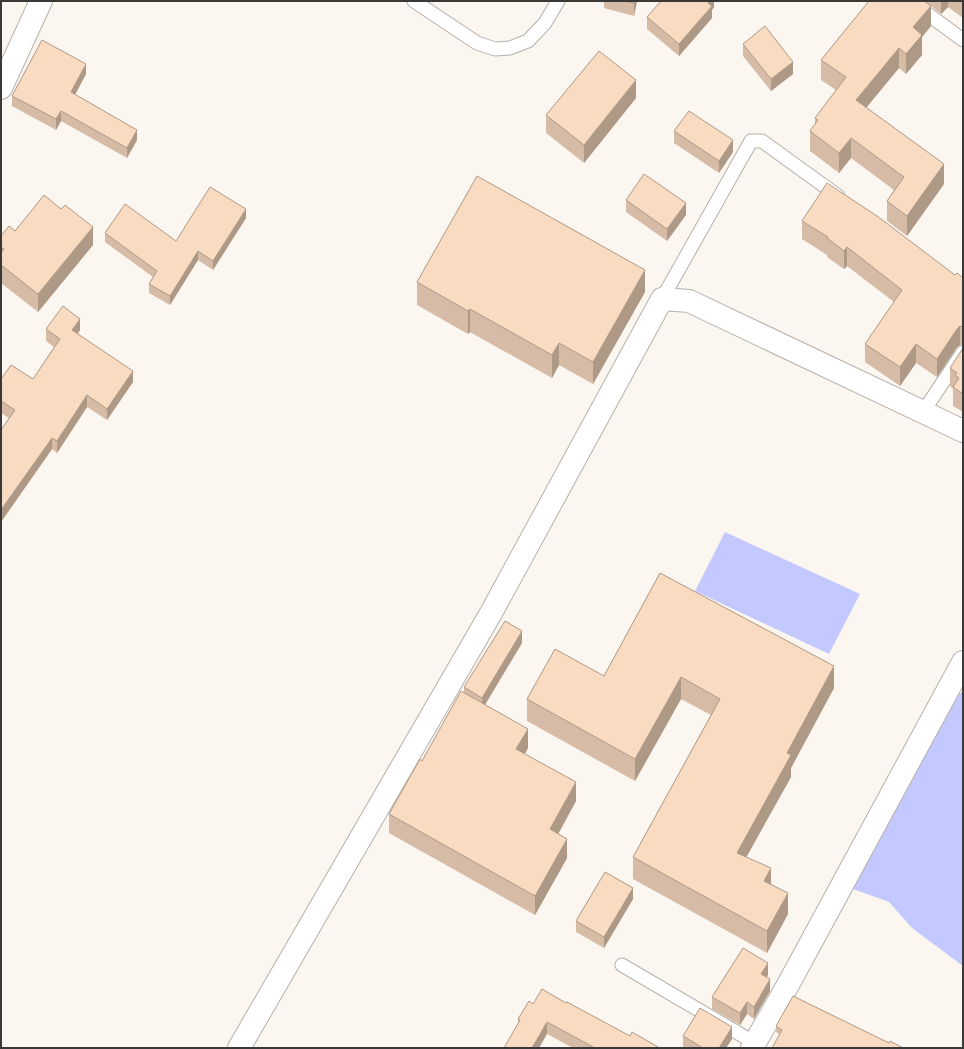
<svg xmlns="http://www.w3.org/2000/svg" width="964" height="1049" viewBox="0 0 964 1049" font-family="'Zilla Slab',serif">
<rect width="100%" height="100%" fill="#fcf6f0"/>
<path fill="#c3c9fe" d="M725 532 860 594 829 654 695 591Z
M963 692V966L912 928 889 902 853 889 873 844 957 694Z"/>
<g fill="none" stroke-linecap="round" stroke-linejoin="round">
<defs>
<path id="lane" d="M414 1 477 43 495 49 510 48 528 41 545 23 558 1
M910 1 963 40
M662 299 751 141H762L838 196
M923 412 963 352
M622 965 755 1043"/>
<path id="street" d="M239 1048 491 613 662 299 689 301 963 431
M752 1048 789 983 963 662"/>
<path id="secondary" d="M1 88 41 1"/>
</defs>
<use href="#lane" stroke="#b6b0ab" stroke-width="15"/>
<use href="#street" stroke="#b6b0ab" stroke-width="24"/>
<use href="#secondary" stroke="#b6b0ab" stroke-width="24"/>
<use href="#lane" stroke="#fff" stroke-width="13"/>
<use href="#street" stroke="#fff" stroke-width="22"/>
<use href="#secondary" stroke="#fff" stroke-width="22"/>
</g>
<path fill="#d6bca6" d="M604 1H637L634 16 604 8Z
M714 1V7L712 10V18L679 56 647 29V17Z
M869 1H963V18L948 7 941 14 931 6V26L922 37V55L906 74 899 68 866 108 944 184 907 236 887 221V201L894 190 851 158 839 173 810 151V131L815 124V118L836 90 821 80V60Z
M743 44 793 74 771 91 743 56Z
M86 74 75 95 137 140 127 158 61 121 56 130 12 106V96Z
M636 98 584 163 546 133V115Z
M674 131 733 152 719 173 674 143Z
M626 200 686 215 667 241 626 212Z
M246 218 213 270 198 260 170 305 149 293V284L153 277 105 242V233L176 241Z
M802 221 963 278V345H960L957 347 937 377 916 363 900 386 865 362V344L894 302 847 266 844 269 827 257V255L802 239Z
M15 231 93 245 38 312 1 283V236Z
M417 282 645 292 593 384 559 365 552 378 470 332 468 334 417 305Z
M46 329 80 330 78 334 133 382 107 420 87 407 57 453 52 449 1 522V430L9 418 1 413V379H33L54 347 46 341Z
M963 348V412L953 406V389L950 386V368Z
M660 573 834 688 791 768V777L746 857 771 884 788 914 767 953 633 879V857L711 715 681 699 635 781 527 721V699L604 676Z
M522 643 485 704 528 748 525 754 576 801 558 834 567 858 535 915 389 833V814L464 692V687Z
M633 899 604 948 576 932V921Z
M768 975 767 977 770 991 754 1019 747 1014 740 1025 712 1009V997Z
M566 1003 630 1036 658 1048H573L547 1034 518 1023V1019L533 1004Z
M776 1026 889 1043 779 1034 776 1032Z
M683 1036 732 1039 726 1048H683Z"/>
<path fill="#ae9987" d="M635 1H637L634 16V3Z
M709 1H714V7L712 10V18L679 56V44Z
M941 1H948V7L941 14Z
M931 6V26L922 37V55L906 74V54L913 27Z
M899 48V68L856 120V100Z
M793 62V74L771 91V79Z
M86 64V74L71 102V92Z
M636 80V98L584 163V145Z
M61 111V121L56 130V119Z
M137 130V140L127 158V148Z
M851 138V158L839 173V153Z
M733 140V152L719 173V161Z
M944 164V184L907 236V216Z
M686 203V215L667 241V229Z
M246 209V218L213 270V261Z
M93 227V245L38 312V294Z
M847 247V266L844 269V251Z
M198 251V260L170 305V296Z
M645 270V292L593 384V362Z
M470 309V332L468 334V311Z
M80 319V330L72 342V330Z
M960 326V345L957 347 937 377V359L957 329Z
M559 343V365L552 378V355Z
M916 344V363L900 386V367Z
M133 371V382L107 420V409Z
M87 395V407L57 453V441Z
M52 438V449L1 522V510Z
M522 631V643L482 710V698Z
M834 666V688L791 768V777L737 874V853L787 753Z
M681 677V699L635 781V759Z
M528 729V748L516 768V749Z
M576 782V801L550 849V829Z
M567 839V858L535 915V896Z
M771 868V890L764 881Z
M633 888V899L604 948V937Z
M788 893V914L767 953V931Z
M768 963V975L761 986V974Z
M770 979V991L754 1019V1007Z
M747 1002V1014L740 1025V1013Z
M547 1022V1034L539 1048H532Z
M732 1027V1039L726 1048H719Z"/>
<path fill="#f9dbc1" stroke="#ae9987" d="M624 1H635L634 3Z
M661 1H709L708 3 712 6 679 44 647 17Z
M869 1H924L931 6 913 27 922 35 906 54 899 48 856 100 944 164 907 216 887 201 904 177 851 138 839 153 810 131 818 120 815 118 846 77 821 60Z
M765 26 793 62 771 79 743 44Z
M42 40 86 64 71 92 137 130 127 148 61 111 56 119 12 96Z
M599 51 636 80 584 145 546 115Z
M689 111 733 140 719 161 674 131Z
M644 174 686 203 667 229 626 200Z
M477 176 645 270 593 362 559 343 552 355 470 309 468 311 417 282Z
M827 183 877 216 955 275 957 273 963 278V327L960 326 957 329 937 359 916 344 900 367 865 344 902 290 847 247 844 251 827 238 828 237 802 221Z
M210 187 246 209 213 261 198 251 170 296 149 284 157 271 105 233 125 204 176 241Z
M44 195 61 209 65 205 93 227 38 294 1 265V253L4 249 1 247V236L9 226 15 231Z
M63 306 80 319 72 330 133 371 107 409 87 395 57 441 52 438 1 510V430L15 410 1 401V379L11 365 33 379 60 339 46 329Z
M963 348V394L953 387 959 378 955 375 957 373 950 368Z
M660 573 834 666 787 753 791 755 737 853 771 868 764 881 788 893 767 931 633 857 720 699 681 677 635 759 527 699 555 649 604 676Z
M505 621 522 631 482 698 464 687Z
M461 691 528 729 516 749 576 782 550 829 567 839 535 896 389 814 420 759 422 761Z
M605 872 633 888 604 937 576 921Z
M743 948 768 963 761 974 770 979 754 1007 747 1002 740 1013 712 997Z
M542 989 566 1003 567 1002 630 1036 632 1032 658 1047 657 1048H595L547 1022 532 1048H504L520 1020 518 1019 529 1001 533 1004Z
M793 996 889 1043 890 1041 903 1048H772L782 1030 776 1026Z
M700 1008 732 1027 719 1048H703L683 1036Z"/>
<rect width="964" height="1049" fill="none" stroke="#3b3937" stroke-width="4"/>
</svg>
